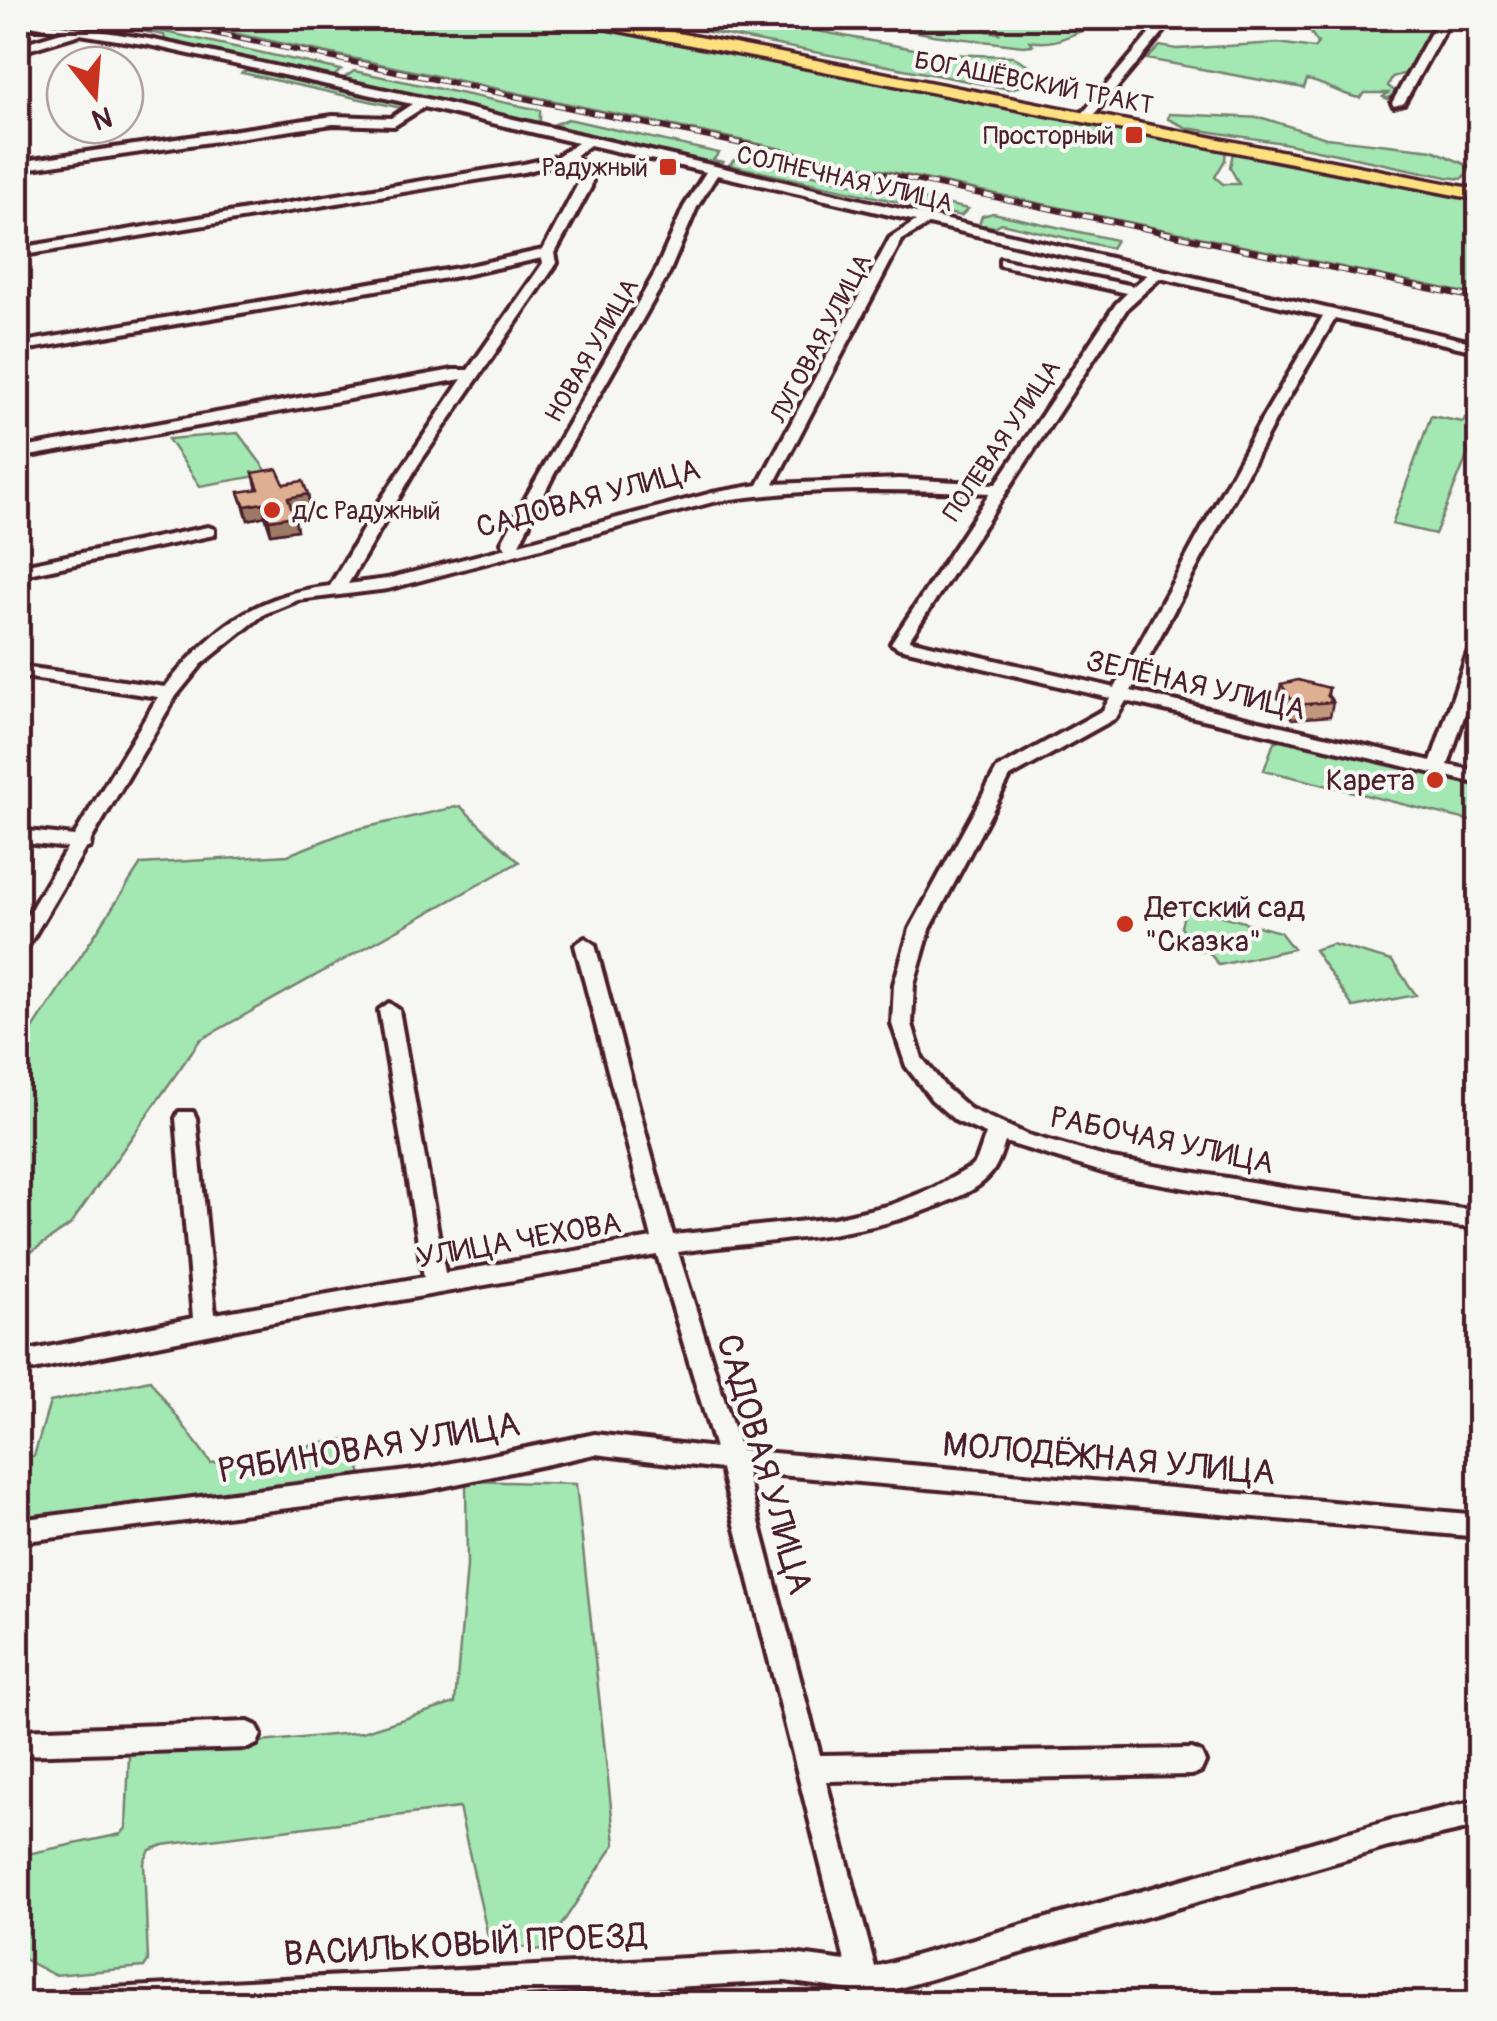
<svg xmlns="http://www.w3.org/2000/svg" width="1497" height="2021" viewBox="0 0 1497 2021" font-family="Pangolin,sans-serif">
<rect width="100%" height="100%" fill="#f6f6f2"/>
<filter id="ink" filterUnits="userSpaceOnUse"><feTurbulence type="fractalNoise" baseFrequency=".01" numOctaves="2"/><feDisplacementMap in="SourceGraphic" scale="20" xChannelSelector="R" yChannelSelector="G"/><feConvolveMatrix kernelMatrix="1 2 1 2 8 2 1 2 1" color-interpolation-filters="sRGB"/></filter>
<g filter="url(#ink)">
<path fill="#a3e7b3" stroke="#76836f" stroke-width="2.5" d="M162 18H558L1226 149 1225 160 1215 177 1223 184H1239L1230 167 1233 152 1238 151 1479 199V296Z
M635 18H747L941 54 1012 56 1032 67 1021 86 1009 89Z
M847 18H979L987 31 999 33 995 25 1002 21 1018 22 1023 18H1070L1083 23 1081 31C1062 39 1050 45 1030 41L1033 45 1023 46 933 35Z
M1297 18H1437L1407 73 1392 77 1388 86 1396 92 1388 99 1383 97 1388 93H1365L1360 98C1341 95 1324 83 1307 80L1304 88 1147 59 1160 46 1177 49 1278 43 1314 48 1318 43 1311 33 1312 29Z
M142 27 341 70 333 77 165 41 164 35 137 30Z
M248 69 407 104 401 108 242 73Z
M354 71 540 110V124L344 78Z
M1169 114 1263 118 1326 138 1433 150 1469 166V171L1462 179 1447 177 1283 143 1187 128 1168 119Z
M568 119 714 152 719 153 713 160 723 162 719 165 550 126Z
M736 158 968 209 961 216 729 165Z
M993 213 1116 240 1111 248 1001 223 995 227 979 224 982 216Z
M1431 416 1463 422 1465 418 1478 430 1435 534 1392 524Z
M238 433 269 474 200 486 168 439Z
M1284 738 1479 784V823L1264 770 1274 742Z
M460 806 519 862 200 1040 70 1225 18 1261V1052L141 864 288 855 349 831Z
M1186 906 1280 932 1293 949 1219 965 1207 950 1198 951 1181 927Z
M1332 944 1392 961 1416 995 1353 1007 1314 950Z
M150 1380 211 1463 353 1438 362 1476 18 1523V1457L34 1456 50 1402Z
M466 1481 576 1484 615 1844 544 1951 489 1941 459 1808 163 1845 150 1850 144 1862 148 1961 144 1967 54 1975 18 1956V1856L121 1834 126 1828 129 1755 362 1732 455 1703 467 1566Z"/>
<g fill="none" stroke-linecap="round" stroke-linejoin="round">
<defs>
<path id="minor" d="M18 18 149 39 423 98 1480 344V352L1335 319 1276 419 1131 691 1431 761 1472 641 1480 636V668L1448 765 1480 772V784L1126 701 1116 718 1010 777 930 929 914 984 912 1024 922 1058 946 1088 970 1109 1028 1135 1112 1159 1294 1189 1480 1211V1229L1294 1207 1112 1175 1005 1142C1001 1154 997 1168 988 1177 976 1190 958 1197 942 1204 857 1240 768 1239 678 1252L740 1450 1480 1515V1537L746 1472 820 1755 1192 1749 1201 1753 1205 1762 1201 1771 1192 1775 826 1781 875 1967 1388 1821 1480 1800V1826L1388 1847 882 1993 884 2004H856L852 1990 785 1981 356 2004H58L62 1994 72 1990 785 1953 845 1961 721 1469 595 1454 423 1491 18 1542V1520L423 1469 595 1434 715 1448 657 1255 257 1325 18 1373V1353L193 1318 176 1118 179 1112H193L196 1118 215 1314 424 1277 379 1010 389 1003 399 1010 445 1273 652 1238 575 945 585 938 595 945 673 1235 834 1218 891 1205 934 1188 971 1167 977 1160 986 1134 956 1121 932 1100 906 1066 892 1024 894 984 910 929 997 769 1103 710 1110 698 899 648 891 643 990 493C898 489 805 487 713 502L388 589 298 600 264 614 202 664 176 696 91 840 90 847 85 849 25 951 18 953V931L67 848 18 842V830L74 836 158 697 18 676V666L165 687C212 629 254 595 330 586L376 507 462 379 18 458V449L453 370H468L543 263 542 258 464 275 18 351V343L464 267 543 250 580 180 567 161 524 172 18 256V248L524 164 556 157 578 143 424 107 394 126 333 124 18 170V162L333 116 391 118 412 104 149 45 80 34 18 53V45L65 31 18 23ZM590 145 706 172 684 207 655 273 520 508 502 542 506 548 387 579 348 584 418 465 557 263 555 253 591 187 592 180 576 155ZM717 175 916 221 890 238 758 485 712 493 519 544 554 474 669 273 697 207ZM929 224 1147 275 1134 286 1000 259V265L1127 293 1116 304 996 484 899 479 774 484 902 240ZM1160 278 1323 316 1262 419 1115 688 909 640 1128 307Z
M1163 18H1175L1090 120H1082V114Z
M1439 18H1451L1404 103 1394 106 1392 103Z
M208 527 214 529V535L18 576V566Z
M248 1722 257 1726 261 1735 257 1744 248 1748 18 1755V1730Z"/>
<path id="major" d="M571 18H601L1480 190V200L579 23Z"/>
</defs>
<use href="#minor" stroke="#4a1f2b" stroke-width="8"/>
<use href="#major" stroke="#4a1f2b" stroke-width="7"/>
<use href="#minor" fill="#f6f6f2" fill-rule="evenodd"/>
<use href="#major" fill="#fde080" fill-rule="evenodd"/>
<defs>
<path id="rail" d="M143 18 1480 299"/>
</defs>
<use href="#rail" stroke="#4a1f2b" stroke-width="6"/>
<use href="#rail" stroke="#f6f6f2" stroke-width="4" stroke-dasharray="10" stroke-linecap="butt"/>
</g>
<path fill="#c0967d" stroke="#4a1f2b" stroke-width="2.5" d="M253 473 308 494 310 508 293 511 297 530 271 534 265 516 248 520 239 492 257 490Z
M1281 684 1329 688 1328 695 1333 702 1330 716 1292 719 1278 698Z"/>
<path fill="#9c7a66" stroke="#4a1f2b" stroke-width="2.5" d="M308 494 310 508 290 512 288 498Z
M263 503 265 516 248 520 245 506Z
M294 516 297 530 271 534 269 520Z"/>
<path fill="#dfaf91" stroke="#4a1f2b" stroke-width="2.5" d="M277 469 284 484 303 481 308 494 288 498 294 516 269 520 263 503 245 506 239 492 259 489 253 473Z
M1298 680 1329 688 1327 695 1333 702 1295 705 1281 684Z"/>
</g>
<g fill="#c8321e" stroke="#f6f6f2" stroke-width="4">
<rect x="1124" y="125" width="20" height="20" rx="5"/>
<rect x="658" y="157" width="20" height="20" rx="5"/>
<circle cx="272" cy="510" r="10"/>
<circle cx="1435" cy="780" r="10"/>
<circle cx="1125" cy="924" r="10"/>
</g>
<g text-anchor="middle" stroke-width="8" stroke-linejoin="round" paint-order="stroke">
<g font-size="25" fill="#4a1f2b" stroke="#f6f6f2">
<text transform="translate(1034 82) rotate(11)" y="9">БОГАШЁВСКИЙ ТРАКТ</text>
<text transform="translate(845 178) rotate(13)" y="9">СОЛНЕЧНАЯ УЛИЦА</text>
<text transform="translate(820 338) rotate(-62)" y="9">ЛУГОВАЯ УЛИЦА</text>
<text transform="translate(591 350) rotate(-60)" y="9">НОВАЯ УЛИЦА</text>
<text transform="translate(1001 440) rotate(-56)" y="9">ПОЛЕВАЯ УЛИЦА</text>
</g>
<g font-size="25" fill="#4a1f2b" stroke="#f6f6f2" text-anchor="end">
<text x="1114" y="144">Просторный</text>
<text x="648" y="176">Радужный</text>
<text x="292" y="519" text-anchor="start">д/с Радужный</text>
</g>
<g font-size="30" fill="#4a1f2b" stroke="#f6f6f2">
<text transform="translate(588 498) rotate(-15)" y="10">САДОВАЯ УЛИЦА</text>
<text transform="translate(1196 685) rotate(13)" y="10">ЗЕЛЁНАЯ УЛИЦА</text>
<text transform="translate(1162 1140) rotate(12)" y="10">РАБОЧАЯ УЛИЦА</text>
<text transform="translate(519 1240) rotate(-10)" y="10">УЛИЦА ЧЕХОВА</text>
</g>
<g font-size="30" fill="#4a1f2b" stroke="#f6f6f2" text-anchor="end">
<text x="1415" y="790">Карета</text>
<text x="1145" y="917" text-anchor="start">Детский сад<tspan x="1145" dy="34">"Сказка"</tspan></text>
</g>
<g font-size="35" fill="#4a1f2b" stroke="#f6f6f2">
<text transform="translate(369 1447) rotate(-9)" y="12">РЯБИНОВАЯ УЛИЦА</text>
<text transform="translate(1109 1458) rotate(5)" y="12">МОЛОДЁЖНАЯ УЛИЦА</text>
<text transform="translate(765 1464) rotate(74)" y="12">САДОВАЯ УЛИЦА</text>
<text transform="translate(465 1944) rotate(-3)" y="12">ВАСИЛЬКОВЫЙ ПРОЕЗД</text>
</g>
</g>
<rect width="1497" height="2021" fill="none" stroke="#f6f6f2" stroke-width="60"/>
<rect x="30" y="30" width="1437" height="1961" fill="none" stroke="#4a1f2b" stroke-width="4" filter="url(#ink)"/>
<g transform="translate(95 95) rotate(163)"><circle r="48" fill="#f6f6f2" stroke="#b1a0a2" stroke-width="2.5"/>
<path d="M0-8L18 38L0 25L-18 38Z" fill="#c8321e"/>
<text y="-15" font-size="28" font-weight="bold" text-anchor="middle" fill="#4a1f2b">N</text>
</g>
</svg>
